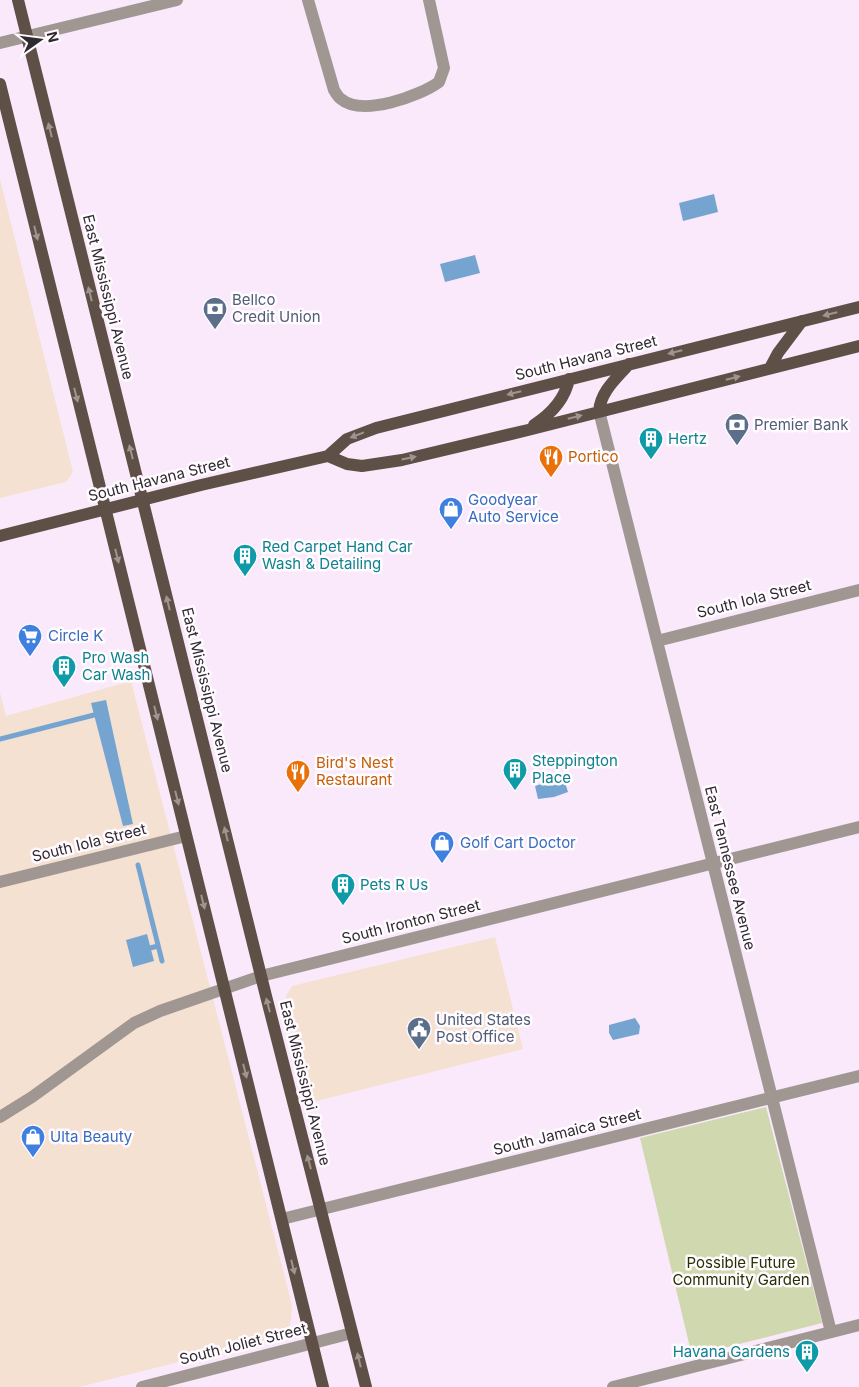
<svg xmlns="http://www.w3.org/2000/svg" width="859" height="1387" viewBox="0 0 859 1387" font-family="Inter,sans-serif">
<rect width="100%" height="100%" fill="#f9e9fb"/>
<path fill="#f5e1d2" d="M0 179 73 472 66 482 0 498Z
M131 681 292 1305 291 1320 289 1326 284 1331 270 1339 79 1387H0V693L6 716Z
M495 937 523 1049 313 1102 286 996 292 986Z"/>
<path fill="#cfd8ae" d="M766 1107 822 1323 692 1356 640 1138Z"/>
<path fill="#76a4d1" d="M714 194 718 212 683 221 679 203Z
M475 255 480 273 445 282 440 264Z
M106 700 133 824 123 826 91 703Z
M564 779 568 792 554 797 538 799 535 786 550 781Z
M147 934 154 961 133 967 126 940Z
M635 1018 640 1026 639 1034 613 1040 609 1033V1025Z"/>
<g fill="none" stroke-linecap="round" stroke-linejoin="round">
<path stroke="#76a4d1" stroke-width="5" d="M0 739 94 715
M138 865 162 961
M150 948 158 946"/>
<path stroke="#a09792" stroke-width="12" d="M308 0 334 90C336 93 338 97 341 99 362 117 420 96 439 82L444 68 429 0
M0 43 177 0
M599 411 831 1332
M657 641 859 590
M0 882 186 836
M0 1117 32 1097 134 1023 160 1011 261 976 859 827
M282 1219 859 1076
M142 1387 352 1333
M613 1387 859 1325"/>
<path stroke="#5f5047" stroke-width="12" d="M18 0 266 996 366 1387
M0 84 323 1387
M770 368 778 353 802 321
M599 411C601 391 616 379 629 364
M534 425C551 414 565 399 569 379
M328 456 347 464 362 466 402 460 528 430 859 346
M0 536 201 485 328 456 347 439 376 428 859 307"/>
</g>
<defs><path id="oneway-solid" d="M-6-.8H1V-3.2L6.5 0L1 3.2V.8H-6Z" transform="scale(1.25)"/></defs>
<g fill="#9f9491">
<use href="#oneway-solid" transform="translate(50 130) rotate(-104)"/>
<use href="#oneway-solid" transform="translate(36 233) rotate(76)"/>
<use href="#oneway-solid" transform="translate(90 294) rotate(-104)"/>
<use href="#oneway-solid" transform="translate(830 314) rotate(166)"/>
<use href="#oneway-solid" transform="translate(675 352) rotate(166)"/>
<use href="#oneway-solid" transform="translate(733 378) rotate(-14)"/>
<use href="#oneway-solid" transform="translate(514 393) rotate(166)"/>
<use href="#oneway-solid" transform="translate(76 395) rotate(76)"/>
<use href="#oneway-solid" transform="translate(575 417) rotate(-14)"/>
<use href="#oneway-solid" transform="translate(357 435) rotate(159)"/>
<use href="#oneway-solid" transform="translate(131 452) rotate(-104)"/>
<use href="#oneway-solid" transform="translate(409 458) rotate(-12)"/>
<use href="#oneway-solid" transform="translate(117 556) rotate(76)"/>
<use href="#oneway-solid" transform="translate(168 603) rotate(-104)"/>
<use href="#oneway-solid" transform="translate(156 713) rotate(76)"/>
<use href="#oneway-solid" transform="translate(177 798) rotate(76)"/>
<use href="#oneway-solid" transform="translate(226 834) rotate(-104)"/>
<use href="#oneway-solid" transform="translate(203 902) rotate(76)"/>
<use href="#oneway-solid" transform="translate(268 1005) rotate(-105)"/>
<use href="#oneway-solid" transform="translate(245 1071) rotate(76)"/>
<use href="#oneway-solid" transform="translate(309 1162) rotate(-105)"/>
<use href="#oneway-solid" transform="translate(293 1267) rotate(76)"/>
<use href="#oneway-solid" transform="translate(359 1360) rotate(-104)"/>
</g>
<defs>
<symbol id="bank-pin" viewBox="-11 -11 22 30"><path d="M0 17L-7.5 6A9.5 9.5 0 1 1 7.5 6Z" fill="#5c6f8a" stroke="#fffbff"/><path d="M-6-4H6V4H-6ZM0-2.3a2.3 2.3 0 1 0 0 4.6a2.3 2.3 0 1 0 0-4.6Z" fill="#fff"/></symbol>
<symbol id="building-pin" viewBox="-11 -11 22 30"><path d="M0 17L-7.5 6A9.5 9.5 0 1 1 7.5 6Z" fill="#0f9aa8" stroke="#fffbff"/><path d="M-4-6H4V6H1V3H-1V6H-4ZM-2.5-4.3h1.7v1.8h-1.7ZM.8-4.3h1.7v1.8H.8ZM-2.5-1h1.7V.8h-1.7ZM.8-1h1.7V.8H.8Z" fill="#fff"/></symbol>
<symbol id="restaurant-pin" viewBox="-11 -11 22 30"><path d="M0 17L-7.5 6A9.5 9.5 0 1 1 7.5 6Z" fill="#e8710a" stroke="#fffbff"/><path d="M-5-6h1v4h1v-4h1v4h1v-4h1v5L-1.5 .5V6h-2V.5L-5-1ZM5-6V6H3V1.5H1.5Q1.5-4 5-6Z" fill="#fff"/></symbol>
<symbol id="shop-pin" viewBox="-11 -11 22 30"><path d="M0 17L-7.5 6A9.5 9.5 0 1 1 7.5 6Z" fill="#3f7fe0" stroke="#fffbff"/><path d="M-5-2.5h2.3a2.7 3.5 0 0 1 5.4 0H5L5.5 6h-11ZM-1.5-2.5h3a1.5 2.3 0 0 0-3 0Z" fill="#fff"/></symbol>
<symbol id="supermarket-pin" viewBox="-11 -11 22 30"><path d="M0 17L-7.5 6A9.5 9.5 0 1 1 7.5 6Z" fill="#3f7fe0" stroke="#fffbff"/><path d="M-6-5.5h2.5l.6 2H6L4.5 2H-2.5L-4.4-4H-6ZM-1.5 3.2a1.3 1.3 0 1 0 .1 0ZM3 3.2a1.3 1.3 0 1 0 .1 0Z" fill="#fff"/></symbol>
<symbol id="civic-pin" viewBox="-11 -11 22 30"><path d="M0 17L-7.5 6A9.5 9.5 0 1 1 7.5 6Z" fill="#5c6f8a" stroke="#fffbff"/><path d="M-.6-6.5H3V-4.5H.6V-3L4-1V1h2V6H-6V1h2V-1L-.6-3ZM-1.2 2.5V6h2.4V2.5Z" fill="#fff"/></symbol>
</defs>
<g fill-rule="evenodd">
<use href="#bank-pin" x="201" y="295" width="28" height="38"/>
<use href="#bank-pin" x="723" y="411" width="28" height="38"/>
<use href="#building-pin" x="637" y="425" width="28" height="38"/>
<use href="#restaurant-pin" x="537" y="443" width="28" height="38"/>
<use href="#shop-pin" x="437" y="495" width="28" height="38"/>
<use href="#building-pin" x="231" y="542" width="28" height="38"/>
<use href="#supermarket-pin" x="16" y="622" width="28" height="38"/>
<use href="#building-pin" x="50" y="653" width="28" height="38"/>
<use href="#building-pin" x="501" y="756" width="28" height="38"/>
<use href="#restaurant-pin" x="284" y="758" width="28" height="38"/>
<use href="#shop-pin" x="428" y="829" width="28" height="38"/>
<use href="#building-pin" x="329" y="871" width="28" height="38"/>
<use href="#civic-pin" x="405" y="1015" width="28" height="38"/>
<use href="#shop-pin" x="19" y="1123" width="28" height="38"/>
<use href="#building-pin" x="793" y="1338" width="28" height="38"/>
</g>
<g text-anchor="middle" stroke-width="5" stroke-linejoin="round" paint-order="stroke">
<g font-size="15" fill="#2f2930" stroke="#fffbff">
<text transform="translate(108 297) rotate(76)" y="5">East Mississippi Avenue</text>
<text transform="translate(586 358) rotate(-14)" y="5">South Havana Street</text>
<text transform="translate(159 479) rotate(-14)" y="5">South Havana Street</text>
<text transform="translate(754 599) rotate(-14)" y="5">South Iola Street</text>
<text transform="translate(207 690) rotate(76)" y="5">East Mississippi Avenue</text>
<text transform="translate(89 843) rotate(-14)" y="5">South Iola Street</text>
<text transform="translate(730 868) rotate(76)" y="5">East Tennessee Avenue</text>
<text transform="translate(411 922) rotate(-14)" y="5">South Ironton Street</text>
<text transform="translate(305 1083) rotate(76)" y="5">East Mississippi Avenue</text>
<text transform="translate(567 1132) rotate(-14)" y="5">South Jamaica Street</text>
<text transform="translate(243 1344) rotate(-14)" y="5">South Joliet Street</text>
</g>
<g font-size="15" fill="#4e5e75" stroke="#fffbff" text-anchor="start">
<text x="232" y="305">Bellco<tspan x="232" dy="17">Credit Union</tspan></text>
<text x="754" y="430">Premier Bank</text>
<text x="436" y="1025">United States<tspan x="436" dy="17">Post Office</tspan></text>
</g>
<g font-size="15" fill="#0d838f" stroke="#fffbff" text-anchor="start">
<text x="668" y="444">Hertz</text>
<text x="262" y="552">Red Carpet Hand Car<tspan x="262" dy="17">Wash &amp; Detailing</tspan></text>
<text x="82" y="663">Pro Wash<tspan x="82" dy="17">Car Wash</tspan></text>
<text x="532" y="766">Steppington<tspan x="532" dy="17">Place</tspan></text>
<text x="360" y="890">Pets R Us</text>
<text x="790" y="1357" text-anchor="end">Havana Gardens</text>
</g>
<g font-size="15" fill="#c56008" stroke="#fffbff" text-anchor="start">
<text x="568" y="462">Portico</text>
<text x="316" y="768">Bird's Nest<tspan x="316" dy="17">Restaurant</tspan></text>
</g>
<g font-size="15" fill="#366cbe" stroke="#fffbff" text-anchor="start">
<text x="468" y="505">Goodyear<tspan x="468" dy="17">Auto Service</tspan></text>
<text x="48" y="641">Circle K</text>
<text x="460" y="848">Golf Cart Doctor</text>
<text x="50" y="1142">Ulta Beauty</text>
</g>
<g font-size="15" fill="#293000" stroke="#fffbff">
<text x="741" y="1268">Possible Future<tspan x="741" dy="17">Community Garden</tspan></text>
</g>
</g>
<g transform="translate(40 40) rotate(76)" stroke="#fffbff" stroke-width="4" paint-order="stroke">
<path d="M0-4L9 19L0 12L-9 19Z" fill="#2f2930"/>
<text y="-8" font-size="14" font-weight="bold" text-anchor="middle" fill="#2f2930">N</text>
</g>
</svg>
